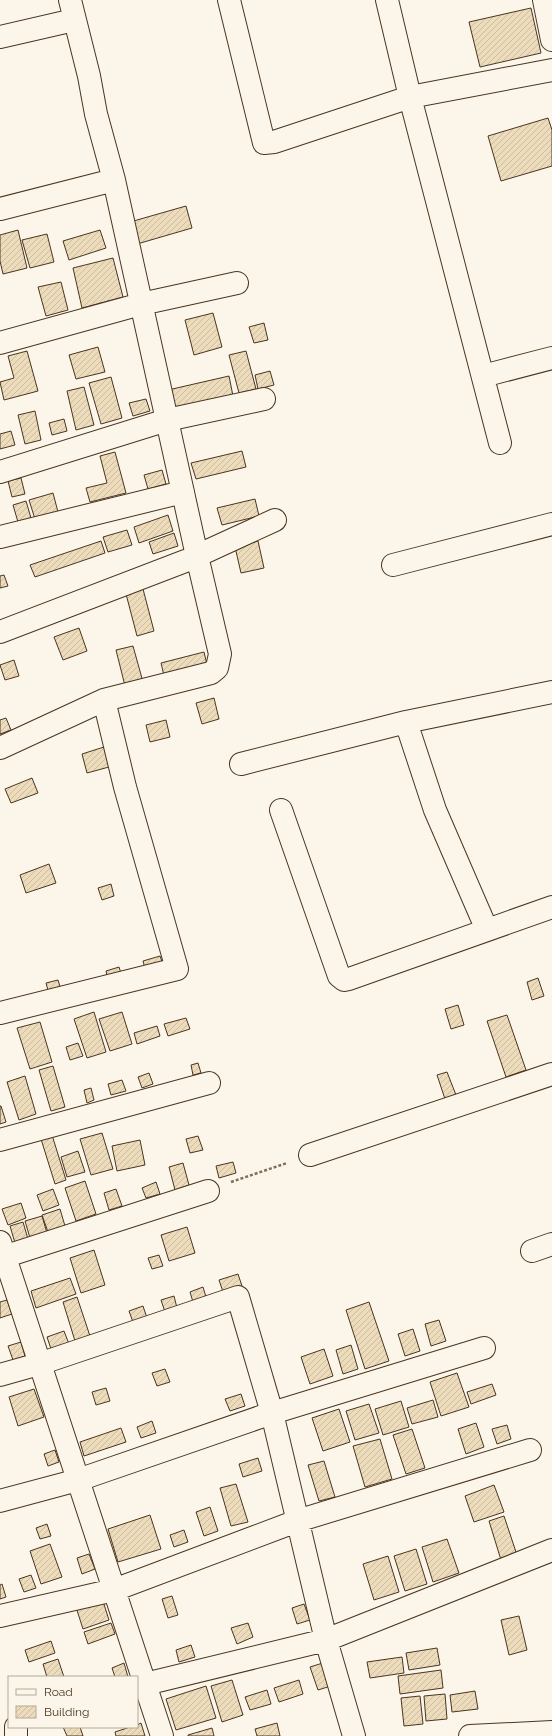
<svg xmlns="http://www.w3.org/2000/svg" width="552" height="1736" viewBox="0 0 552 1736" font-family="Raleway,sans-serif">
<defs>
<pattern id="building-hatch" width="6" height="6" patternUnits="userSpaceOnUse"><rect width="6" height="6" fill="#ecdcbc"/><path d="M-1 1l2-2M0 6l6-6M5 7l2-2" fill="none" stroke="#ccbda1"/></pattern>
</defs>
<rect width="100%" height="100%" fill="#fbf6e9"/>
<path fill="url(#building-hatch)" stroke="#4a3520" d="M531 8 541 53 480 67 469 22Z
M548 118 552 130V166L501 181 488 136Z
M186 206 192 228 137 244 130 222Z
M18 230 27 268 3 274 0 261V235Z
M100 230 106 248 69 260 63 241Z
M47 234 54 262 30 268 22 240Z
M113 258 123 297 82 308 73 268Z
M61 282 68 310 46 316 38 287Z
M213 313 222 347 194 355 185 320Z
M264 323 268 340 254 343 249 327Z
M98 347 105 372 76 379 69 355Z
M27 351 38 391 4 400 0 382 14 378 8 356Z
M246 351 256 389 239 393 229 355Z
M270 371 274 385 258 389 255 375Z
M229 376 233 396 173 410 168 390Z
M111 377 122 418 101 424 89 383Z
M84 387 94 425 76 430 67 391Z
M146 399 150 411 133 416 129 403Z
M35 411 41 440 25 444 18 415Z
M64 419 67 431 52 435 49 423Z
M11 431 15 445 0 449V434Z
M242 451 246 467 196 479 191 463Z
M115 452 126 493 90 502 86 488 107 483 100 456Z
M162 470 166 484 148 489 144 475Z
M21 478 25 494 12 497 8 481Z
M53 493 58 512 35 519 29 500Z
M255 499 259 516 222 525 217 508Z
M26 501 31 518 18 522 13 505Z
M168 515 173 531 139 543 134 527Z
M127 530 132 545 108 552 103 537Z
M174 533 178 546 153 554 149 542Z
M101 541 105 553 35 577 30 565Z
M258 541 264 568 241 573 235 547Z
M4 575 8 586 0 588V576Z
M143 589 154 631 137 636 126 594Z
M79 628 87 651 63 660 54 637Z
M133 646 143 682 125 686 116 650Z
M204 652 208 669 165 680 161 663Z
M14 660 19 676 5 680 0 665Z
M214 698 219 719 202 724 196 703Z
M6 718 11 730 0 734V720Z
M166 720 170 737 150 742 146 725Z
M104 747 109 767 87 773 82 754Z
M32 778 38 793 11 803 5 789Z
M49 864 56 883 26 893 20 875Z
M111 884 114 896 102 900 98 888Z
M160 956 164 967 146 972 143 961Z
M119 967 122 976 108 980 106 971Z
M538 978 544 996 532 1000 527 982Z
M58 980 61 990 49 994 46 983Z
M458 1005 464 1025 451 1029 445 1009Z
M94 1012 106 1052 87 1058 74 1019Z
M122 1012 132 1044 110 1051 99 1019Z
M507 1015 526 1070 506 1077 487 1021Z
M186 1018 190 1029 168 1036 164 1024Z
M40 1022 52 1062 30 1069 17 1028Z
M157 1026 160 1036 137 1044 134 1033Z
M78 1043 83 1056 70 1060 66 1047Z
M198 1063 201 1073 193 1075 191 1065Z
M53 1066 65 1107 51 1111 39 1070Z
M447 1072 456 1095 445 1099 437 1075Z
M149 1073 153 1084 142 1088 138 1077Z
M25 1076 36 1114 19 1120 7 1082Z
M122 1080 126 1091 111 1095 108 1084Z
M91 1088 94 1100 87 1103 84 1090Z
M0 1106H1L6 1122 0 1124Z
M102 1133 113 1169 91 1175 80 1139Z
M52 1135 66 1180 55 1184 41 1139Z
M198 1136 203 1150 190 1153 186 1139Z
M140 1140 145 1165 117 1171 112 1146Z
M78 1151 85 1172 67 1177 61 1157Z
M233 1162 236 1173 219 1178 216 1166Z
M183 1163 189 1185 175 1190 169 1167Z
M85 1181 96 1214 76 1221 65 1188Z
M156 1182 160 1194 146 1198 142 1188Z
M53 1189 59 1205 43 1211 37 1195Z
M116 1189 122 1206 109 1210 104 1193Z
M21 1203 26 1218 8 1225 2 1209Z
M60 1209 65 1226 48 1232 42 1215Z
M42 1216 47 1233 30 1238 25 1221Z
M23 1222 28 1239 15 1243 10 1226Z
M187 1227 195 1253 169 1261 161 1235Z
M94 1250 105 1285 81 1293 70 1258Z
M159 1255 163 1266 152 1269 148 1258Z
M238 1274 242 1286 223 1292 219 1280Z
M70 1278 76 1294 36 1308 31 1291Z
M203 1287 206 1297 193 1302 190 1292Z
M174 1296 177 1308 165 1312 161 1300Z
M77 1297 90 1336 75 1341 63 1302Z
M7 1300 12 1314 0 1318V1302Z
M369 1302 389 1361 365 1369 346 1310Z
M143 1306 147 1318 133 1322 129 1311Z
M439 1320 446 1341 431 1346 425 1324Z
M413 1329 420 1351 405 1356 398 1334Z
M64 1331 69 1344 51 1349 47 1337Z
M21 1342 25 1356 13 1360 8 1346Z
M351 1345 358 1369 343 1374 336 1350Z
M324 1349 333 1376 310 1384 301 1357Z
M165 1369 170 1382 157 1386 152 1373Z
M457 1373 469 1407 441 1416 430 1382Z
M492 1384 496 1395 471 1404 467 1392Z
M106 1388 110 1401 96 1405 92 1392Z
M34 1389 44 1417 18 1426 9 1397Z
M241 1394 245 1406 230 1411 225 1399Z
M433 1400 438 1417 412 1424 407 1408Z
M401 1401 409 1427 383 1435 375 1409Z
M369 1404 379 1433 355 1440 346 1411Z
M339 1409 350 1442 323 1451 312 1418Z
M152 1421 156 1433 141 1438 137 1427Z
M476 1423 484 1447 466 1454 458 1429Z
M507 1425 511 1439 497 1444 492 1429Z
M121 1428 126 1442 84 1456 80 1442Z
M412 1429 425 1468 406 1474 393 1435Z
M380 1439 392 1479 365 1487 353 1446Z
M55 1450 59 1462 48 1466 44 1454Z
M258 1458 262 1471 243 1477 239 1464Z
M324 1461 335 1497 319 1501 308 1465Z
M236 1484 248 1522 231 1526 220 1488Z
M494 1485 504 1512 474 1522 465 1496Z
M210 1507 218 1531 204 1536 196 1512Z
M150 1515 161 1549 118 1562 108 1529Z
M504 1516 517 1555 501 1560 489 1521Z
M47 1524 51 1536 40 1539 36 1528Z
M184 1530 188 1542 174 1547 170 1535Z
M447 1539 459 1573 433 1582 422 1547Z
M50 1544 62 1577 41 1584 30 1551Z
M416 1549 427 1584 405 1591 394 1556Z
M89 1554 95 1569 82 1574 77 1558Z
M388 1556 399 1592 374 1600 363 1564Z
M31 1575 36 1588 24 1592 19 1579Z
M2 1584 6 1597 0 1599V1585Z
M101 1595 109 1620 83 1629 75 1604Z
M172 1596 178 1615 168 1618 162 1599Z
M304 1604 310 1620 297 1624 292 1608Z
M519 1616 527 1650 509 1655 501 1620Z
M111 1623 115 1634 88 1644 84 1632Z
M248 1623 253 1637 237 1644 231 1628Z
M51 1641 55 1653 29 1662 25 1650Z
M191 1645 195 1657 179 1662 176 1650Z
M437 1648 440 1665 409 1670 406 1653Z
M402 1657 404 1673 370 1678 367 1662Z
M58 1659 64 1677H47L43 1664Z
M326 1662 334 1685 318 1690 310 1667Z
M124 1663 128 1677H115L112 1668Z
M441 1670 443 1688 400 1694 398 1676Z
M232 1680 243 1715 222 1722 211 1686Z
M299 1680 303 1694 279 1702 274 1688Z
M206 1686 216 1718 176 1730 166 1699Z
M267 1690 271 1704 250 1710 245 1697Z
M475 1691 478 1709 452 1712 450 1695Z
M445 1694 447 1719 426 1721 424 1696Z
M420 1696 423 1724 404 1726 401 1698Z
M141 1723 145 1736H116L115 1732 130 1727H137V1725Z
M277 1723 280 1736H257L255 1729Z
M63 1727H80L83 1736H67Z
M212 1728 214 1736H188V1735Z"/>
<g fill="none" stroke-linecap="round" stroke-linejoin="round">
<defs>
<path id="street" d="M229 0 264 143 274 142 410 97 552 70
M387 0 410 97 500 443
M544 0 552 40
M0 37 74 20
M0 209 114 180
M0 343 141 304 237 283
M483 376 552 358
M0 472 167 420 264 399
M0 537 183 492
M393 565 552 524
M0 632 188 560 275 520
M406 722 435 810 487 930
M0 748 104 700 211 673 217 668 220 654 197 556 114 180 96 114 89 76 70 0
M241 764 406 722 552 692
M281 810 339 976 344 980 349 979 552 907
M0 1013 177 969 125 787 104 700
M0 1140 209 1083
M310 1155 552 1074
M0 1242 162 1736
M532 1251 552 1244
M0 1258 208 1191
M0 1375 39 1364 238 1297 272 1413 326 1640 354 1736
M0 1501 78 1480 272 1413 484 1348
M0 1616 114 1590 297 1521 530 1450
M137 1686 326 1640 552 1550
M16 1736V1727
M470 1736 552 1732"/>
</defs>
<use href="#street" stroke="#4a3520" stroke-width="24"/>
<path stroke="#7f6f5c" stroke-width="2.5" stroke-dasharray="3 2" stroke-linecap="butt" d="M231 1182 287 1163"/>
<use href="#street" stroke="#fbf6e9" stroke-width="22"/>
</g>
<rect x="8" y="1676" width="130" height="52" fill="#fbf6e9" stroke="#b4a999"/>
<rect x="16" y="1689" width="20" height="6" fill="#fbf6e9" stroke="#b4a999"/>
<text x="44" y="1696" font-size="12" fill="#4a3520">Road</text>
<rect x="16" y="1706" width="20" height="12" fill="url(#building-hatch)" stroke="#b4a999"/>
<text x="44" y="1716" font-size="12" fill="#4a3520">Building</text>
</svg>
